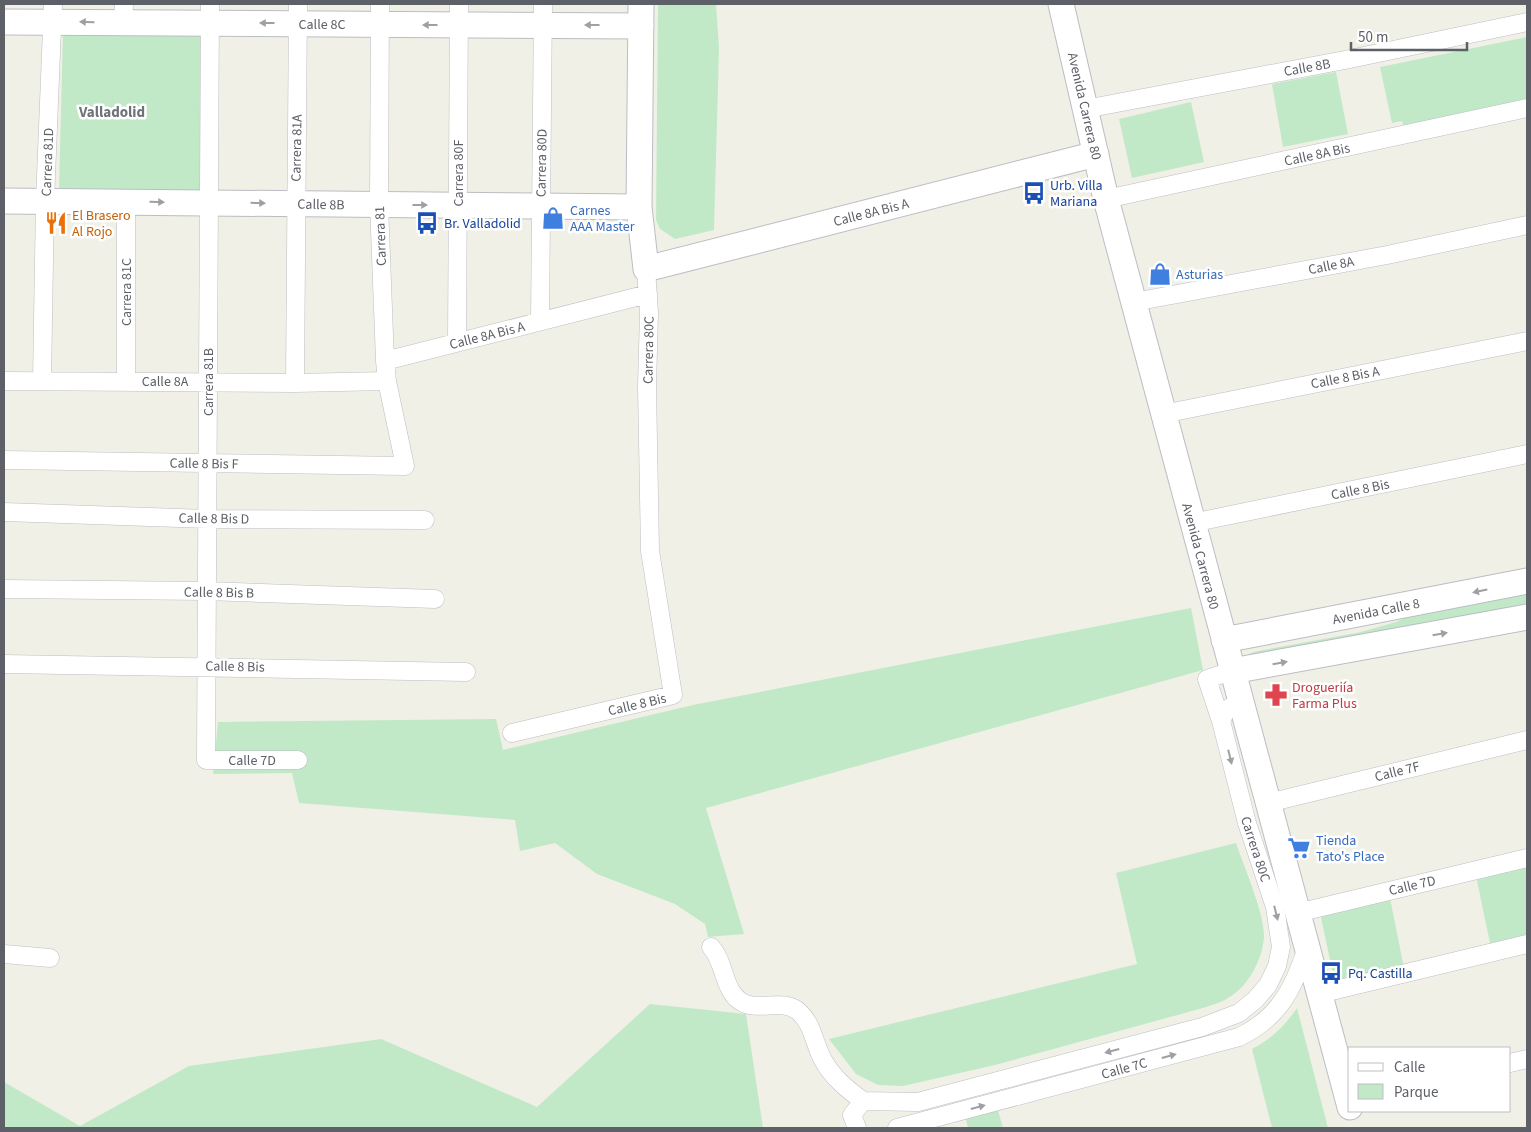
<svg xmlns="http://www.w3.org/2000/svg" width="1531" height="1132" viewBox="0 0 1531 1132" font-family="'Source Sans 3',sans-serif">
<rect width="100%" height="100%" fill="#f0f0e6"/>
<path fill="#c1e9c8" d="M658 4H716L719 48 714 230 675 239 660 229 656 220Z
M63 31 206 34 202 193 59 190Z
M1527 37V102L1403 125 1402 121 1392 123 1380 67Z
M1336 72 1348 134 1283 147 1272 84Z
M1191 102 1204 162 1132 178 1119 119Z
M1527 588V609L1245 659 1246 656 1253 652 1361 632 1396 622 1421 610Z
M1191 608 1203 670 706 808 744 934 708 937 705 924 675 904 597 874 555 843 520 851 515 820 299 803 292 773 213 774 218 722 496 719 503 750 693 705Z
M1236 843C1244 867 1264 912 1264 936 1263 959 1248 987 1228 998 1221 1003 1211 1005 1203 1008L995 1065 903 1086 878 1085 856 1074 829 1039 1137 964 1116 873Z
M1527 865V940L1491 948 1476 876Z
M1390 898 1404 968 1335 983 1320 913Z
M650 1004 746 1014 763 1128H4V1082L80 1126 189 1066 381 1039 537 1107Z
M1297 1008 1328 1128H1272L1252 1049C1272 1038 1284 1027 1297 1008Z
M997 1107 1003 1128H968L965 1116Z"/>
<g fill="none" stroke-linecap="round" stroke-linejoin="round">
<defs>
<path id="street" d="M210 4 206 760H298
M123 23 124 4
M1085 109 1345 60 1527 22
M1106 199 1527 108
M1134 302 1387 255 1527 225
M540 321 543 4
M457 342 459 4
M385 361 648 294
M4 381 295 383 387 381
M42 381 45 201 53 4
M126 382V202
M295 383 298 4
M1163 414 1527 341
M4 460 405 466 387 381 385 361 379 204 380 4
M4 512 208 519 425 520
M1192 523 1527 454
M4 589 207 591 435 599
M4 664 466 672
M1221 721 1207 679 1232 671
M512 733 673 695 650 551 647 386 649 313 646 269
M1268 803 1527 740
M1297 913 1527 858
M711 947C725 962 723 989 740 1001 757 1013 783 997 799 1012 813 1024 814 1044 823 1060 832 1077 847 1089 863 1101
M4 954 50 958
M1319 994 1527 944
M1510 1063 1527 1059
M857 1128 852 1115 863 1101 918 1102 1202 1027 1239 1013 1255 1000 1268 985 1277 966 1281 947 1275 907 1247 823 1221 721 1226 710 1240 701
M897 1128 1239 1037C1279 1018 1293 989 1307 948"/>
<path id="secondary" d="M641 4 639 207 646 269 1096 154
M1061 4 1106 199 1350 1107
M4 22 641 26
M4 201 639 207
M1224 640 1527 581
M1232 671 1527 617"/>
</defs>
<use href="#street" stroke="#bdbec5" stroke-width="19"/>
<use href="#secondary" stroke="#bbbdc4" stroke-width="27"/>
<use href="#street" stroke="#fff" stroke-width="18"/>
<use href="#secondary" stroke="#fff" stroke-width="25"/>
</g>
<defs><path id="oneway-solid" d="M-6-.8H1V-3.2L6.5 0L1 3.2V.8H-6Z" transform="scale(1.25)"/></defs>
<g fill="#9ea0a4">
<use href="#oneway-solid" transform="translate(87 22) rotate(-179)"/>
<use href="#oneway-solid" transform="translate(267 23) rotate(-180)"/>
<use href="#oneway-solid" transform="translate(430 25) rotate(-180)"/>
<use href="#oneway-solid" transform="translate(592 25) rotate(-180)"/>
<use href="#oneway-solid" transform="translate(157 202) rotate(1)"/>
<use href="#oneway-solid" transform="translate(258 203) rotate(1)"/>
<use href="#oneway-solid" transform="translate(420 205)"/>
<use href="#oneway-solid" transform="translate(1480 591) rotate(168)"/>
<use href="#oneway-solid" transform="translate(1440 634) rotate(-10)"/>
<use href="#oneway-solid" transform="translate(1280 663) rotate(-10)"/>
<use href="#oneway-solid" transform="translate(1230 757) rotate(76)"/>
<use href="#oneway-solid" transform="translate(1276 913) rotate(76)"/>
<use href="#oneway-solid" transform="translate(1112 1051) rotate(165)"/>
<use href="#oneway-solid" transform="translate(1169 1056) rotate(-15)"/>
<use href="#oneway-solid" transform="translate(978 1107) rotate(-15)"/>
</g>
<defs>
<symbol id="bus-bare" viewBox="-9 -9 18 18"><path d="M-5-6H5V4H4V6H2V4H-2V6H-4V4H-5ZM-3.5-4V0h7V-4ZM-3.5 1.2v1.5H-2V1.2ZM2 1.2v1.5H3.5V1.2Z" fill="#1a4fb4" stroke="#fff" stroke-width="2.5" paint-order="stroke"/></symbol>
<symbol id="shop-bare" viewBox="-9 -9 18 18"><path d="M-5-2.5h2.3a2.7 3.5 0 0 1 5.4 0H5L5.5 6h-11ZM-1.5-2.5h3a1.5 2.3 0 0 0-3 0Z" fill="#3f7fe0" stroke="#fff" stroke-width="2.5" paint-order="stroke"/></symbol>
<symbol id="restaurant-bare" viewBox="-9 -9 18 18"><path d="M-5-6h1v4h1v-4h1v4h1v-4h1v5L-1.5 .5V6h-2V.5L-5-1ZM5-6V6H3V1.5H1.5Q1.5-4 5-6Z" fill="#e8710a" stroke="#fff" stroke-width="2.5" paint-order="stroke"/></symbol>
<symbol id="pharmacy-bare" viewBox="-9 -9 18 18"><path d="M-2-6h4v4h4v4h-4v4h-4v-4h-4v-4h4Z" fill="#e0444e" stroke="#fff" stroke-width="2.5" paint-order="stroke"/></symbol>
<symbol id="supermarket-bare" viewBox="-9 -9 18 18"><path d="M-6-5.5h2.5l.6 2H6L4.5 2H-2.5L-4.4-4H-6ZM-1.5 3.2a1.3 1.3 0 1 0 .1 0ZM3 3.2a1.3 1.3 0 1 0 .1 0Z" fill="#3f7fe0" stroke="#fff" stroke-width="2.5" paint-order="stroke"/></symbol>
</defs>
<g fill-rule="evenodd">
<use href="#bus-bare" x="1018" y="177" width="32" height="32"/>
<use href="#shop-bare" x="537" y="202" width="32" height="32"/>
<use href="#restaurant-bare" x="40" y="207" width="32" height="32"/>
<use href="#bus-bare" x="411" y="207" width="32" height="32"/>
<use href="#shop-bare" x="1144" y="258" width="32" height="32"/>
<use href="#pharmacy-bare" x="1260" y="679" width="32" height="32"/>
<use href="#supermarket-bare" x="1283" y="832" width="32" height="32"/>
<use href="#bus-bare" x="1315" y="957" width="32" height="32"/>
</g>
<g text-anchor="middle" stroke-width="5" stroke-linejoin="round" paint-order="stroke">
<g font-size="14" fill="#5d6067" stroke="#fff">
<text x="322" y="29">Calle 8C</text>
<text transform="translate(1307 67) rotate(-10)" y="5">Calle 8B</text>
<text transform="translate(1085 106) rotate(77)" y="5">Avenida Carrera 80</text>
<text transform="translate(296 148) rotate(-89)" y="5">Carrera 81A</text>
<text transform="translate(1317 154) rotate(-12)" y="5">Calle 8A Bis</text>
<text transform="translate(47 162) rotate(-88)" y="5">Carrera 81D</text>
<text transform="translate(541 163) rotate(-89)" y="5">Carrera 80D</text>
<text transform="translate(458 173) rotate(-90)" y="5">Carrera 80F</text>
<text transform="translate(321 204) rotate(1)" y="5">Calle 8B</text>
<text transform="translate(871 212) rotate(-14)" y="5">Calle 8A Bis A</text>
<text transform="translate(380 236) rotate(-92)" y="5">Carrera 81</text>
<text transform="translate(1331 265) rotate(-11)" y="5">Calle 8A</text>
<text transform="translate(126 292) rotate(-90)" y="5">Carrera 81C</text>
<text transform="translate(487 335) rotate(-14)" y="5">Calle 8A Bis A</text>
<text transform="translate(648 350) rotate(-89)" y="5">Carrera 80C</text>
<text transform="translate(1345 377) rotate(-11)" y="5">Calle 8 Bis A</text>
<text x="165" y="386">Calle 8A</text>
<text transform="translate(208 382) rotate(-90)" y="5">Carrera 81B</text>
<text transform="translate(204 463) rotate(1)" y="5">Calle 8 Bis F</text>
<text transform="translate(1360 489) rotate(-11)" y="5">Calle 8 Bis</text>
<text transform="translate(214 518) rotate(1)" y="5">Calle 8 Bis D</text>
<text transform="translate(1201 556) rotate(75)" y="5">Avenida Carrera 80</text>
<text transform="translate(219 592) rotate(1)" y="5">Calle 8 Bis B</text>
<text transform="translate(1376 611) rotate(-11)" y="5">Avenida Calle 8</text>
<text transform="translate(235 666) rotate(1)" y="5">Calle 8 Bis</text>
<text transform="translate(637 704) rotate(-13)" y="5">Calle 8 Bis</text>
<text x="252" y="765">Calle 7D</text>
<text transform="translate(1397 771) rotate(-14)" y="5">Calle 7F</text>
<text transform="translate(1256 849) rotate(72)" y="5">Carrera 80C</text>
<text transform="translate(1412 885) rotate(-13)" y="5">Calle 7D</text>
<text transform="translate(1124 1068) rotate(-15)" y="5">Calle 7C</text>
</g>
<g font-size="14" fill="#164399" stroke="#fff" text-anchor="start">
<text x="1050" y="190">Urb. Villa<tspan x="1050" dy="16">Mariana</tspan></text>
<text x="444" y="228">Br. Valladolid</text>
<text x="1348" y="978">Pq. Castilla</text>
</g>
<g font-size="14" fill="#366cbe" stroke="#fff" text-anchor="start">
<text x="570" y="215">Carnes<tspan x="570" dy="16">AAA Master</tspan></text>
<text x="1176" y="279">Asturias</text>
<text x="1316" y="845">Tienda<tspan x="1316" dy="16">Tato's Place</tspan></text>
</g>
<g font-size="14" fill="#c56008" stroke="#fff" text-anchor="start">
<text x="72" y="220">El Brasero<tspan x="72" dy="16">Al Rojo</tspan></text>
</g>
<g font-size="14" fill="#be3a42" stroke="#fff" text-anchor="start">
<text x="1292" y="692">Drogueriía<tspan x="1292" dy="16">Farma Plus</tspan></text>
</g>
<g font-size="15" font-weight="bold" fill="#6e7279" stroke="#fff">
<text x="112" y="117">Valladolid</text>
</g>
</g>
<rect width="1531" height="1132" fill="none" stroke="#5d6067" stroke-width="10"/>
<rect x="1348" y="1047" width="162" height="65" fill="#ffffff" stroke="#bebfc2"/>
<rect x="1358" y="1063" width="25" height="8" fill="#ffffff" stroke="#bebfc2"/>
<text x="1394" y="1072" font-size="15" fill="#5d6067">Calle</text>
<rect x="1358" y="1084" width="25" height="15" fill="#c1e9c8" stroke="#bebfc2"/>
<text x="1394" y="1097" font-size="15" fill="#5d6067">Parque</text>
<path d="M1351 42v8h116v-8" fill="none" stroke="#5d6067" stroke-width="2.5"/>
<text x="1358" y="42" font-size="15" fill="#5d6067" stroke="#ffffff" stroke-width="4" paint-order="stroke">50 m</text>
</svg>
